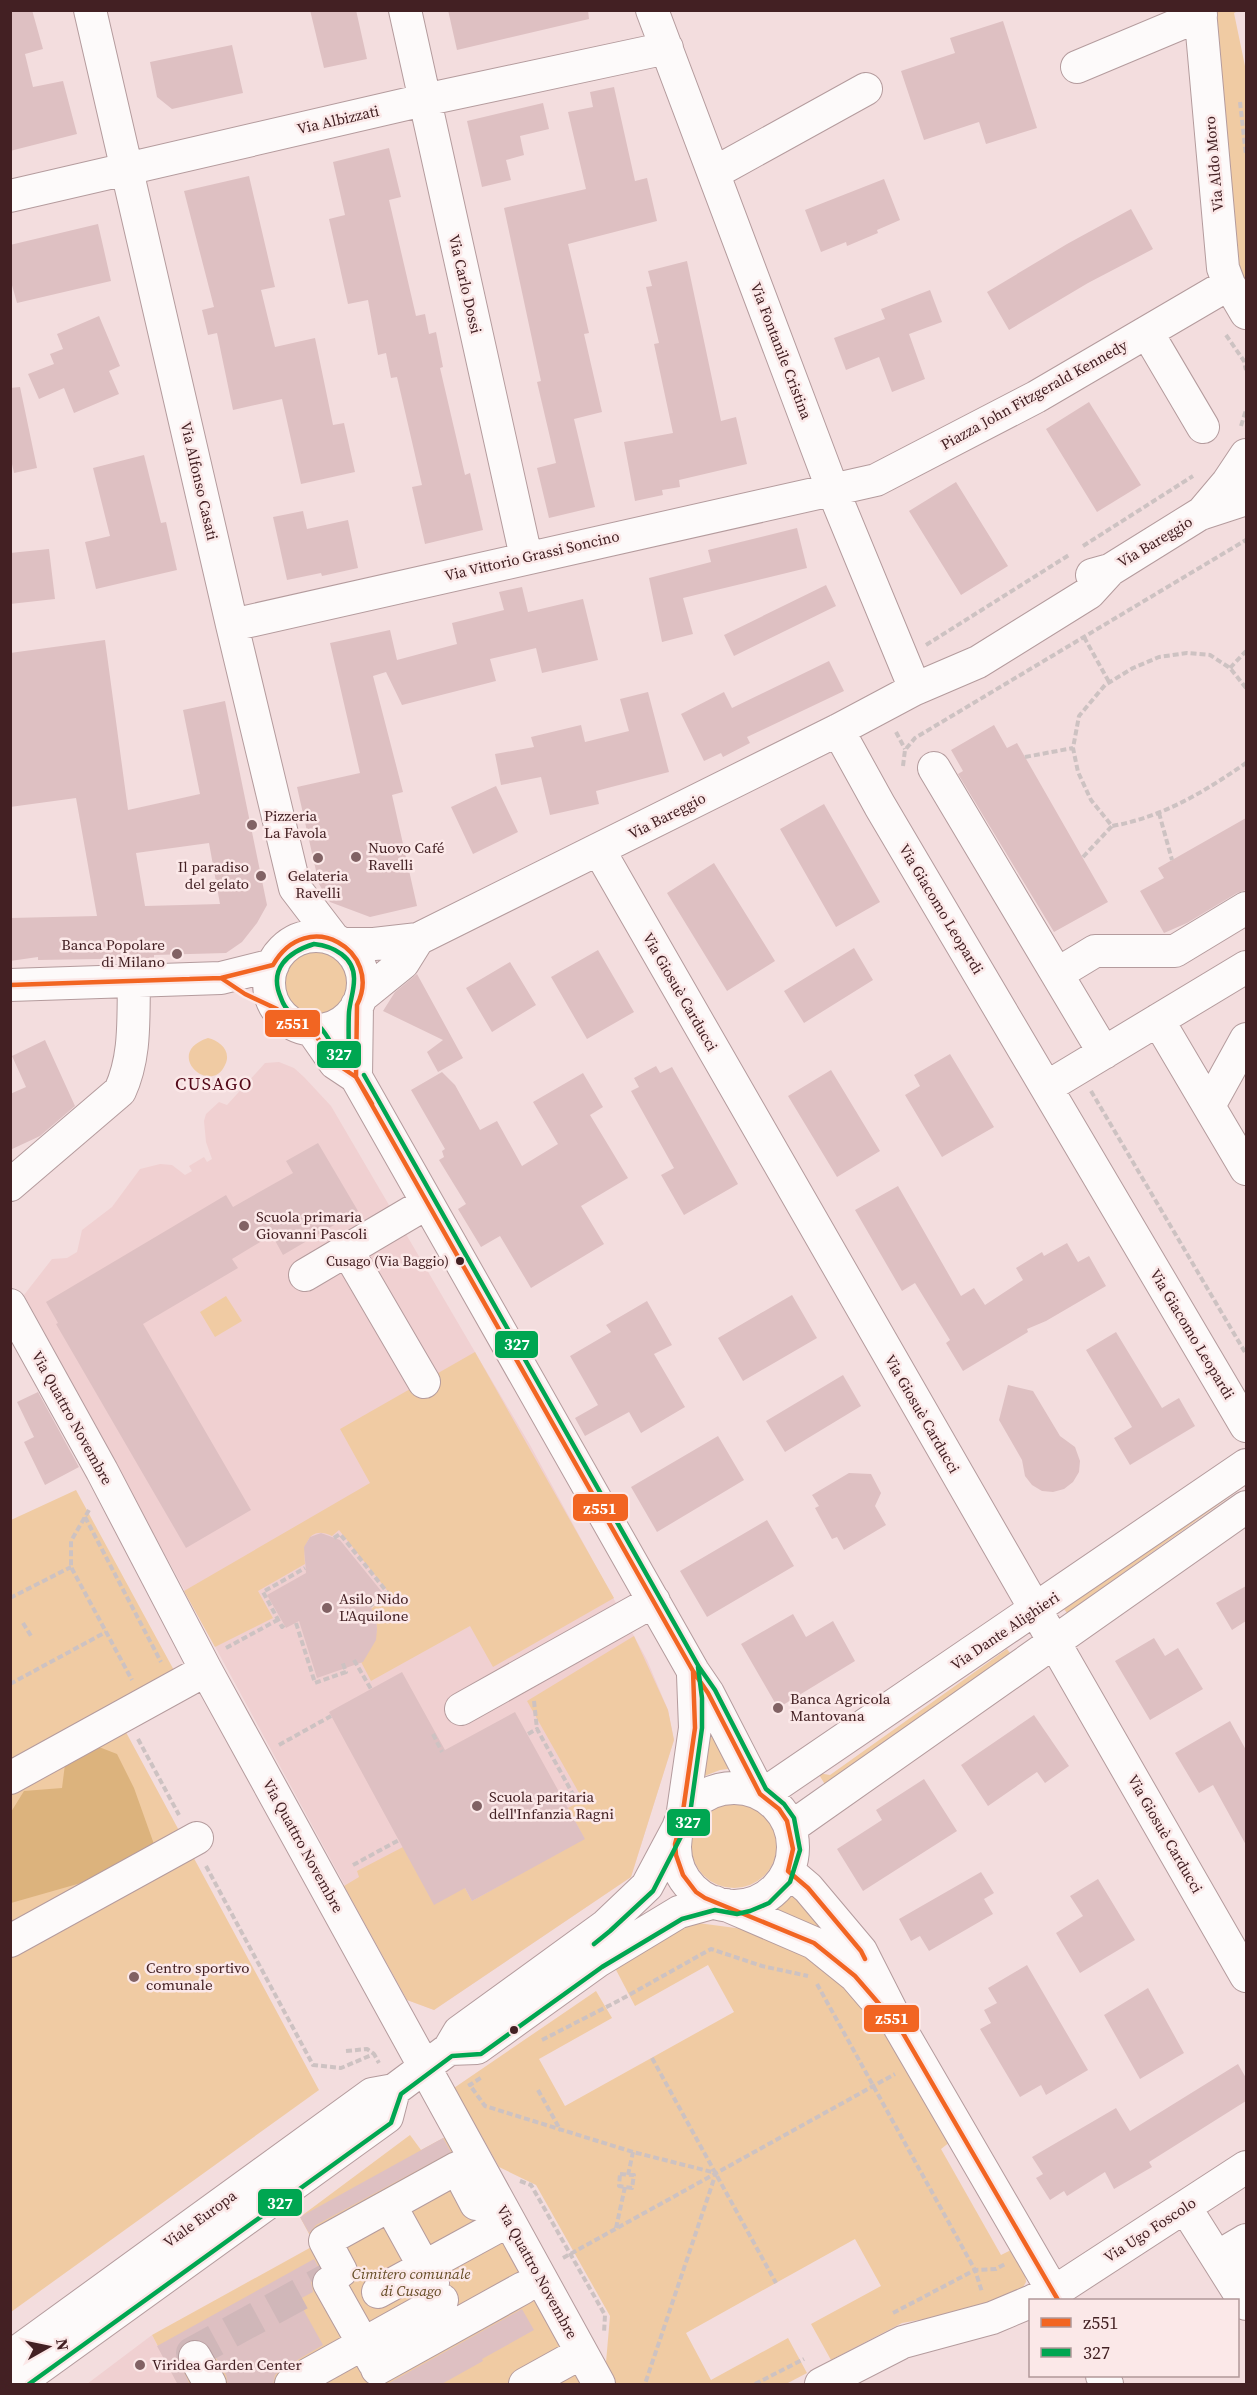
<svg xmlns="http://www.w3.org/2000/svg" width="1257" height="2395" viewBox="0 0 1257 2395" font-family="'Source Serif 4',serif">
<rect width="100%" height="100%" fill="#f3ddde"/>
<path fill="#f0d0d1" d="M279 1062 294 1068 304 1077 331 1106 475 1352 530 1445 647 1660 668 1710 674 1740 631 1877 434 2010 407 2000 24 1295 52 1259 67 1258 77 1252 82 1230 112 1207 140 1169 160 1164 172 1165 185 1175 192 1171 189 1166 204 1157 207 1162 212 1159 206 1142 204 1121 206 1114 219 1102 227 1105 265 1063Z
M152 2335 178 2384H87Z"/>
<path fill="#f0cba3" d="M1212 11H1238L1234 13 1246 71V291L1233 243Z
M285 983a32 32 0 1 1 64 0a32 32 0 1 1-64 0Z
M208 1038C220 1041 232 1051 225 1065 211 1097 162 1053 208 1038Z
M226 1296 242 1321 215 1337 200 1312Z
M475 1352 614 1598 493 1667 470 1626 371 1681 359 1658C375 1640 383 1633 371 1609L390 1594 339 1530 332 1536C309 1525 303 1545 305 1564L258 1591 273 1618 215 1647 184 1591 370 1483 340 1429Z
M1245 1481 1246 1485 1067 1613 1064 1609Z
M76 1490 176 1674 114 1710 319 2090 11 2312V1520Z
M634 1636 668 1710 674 1740 631 1877 434 2010 407 2000 344 1886 359 1877 357 1871 403 1847 465 1888 472 1901 584 1838 568 1808 583 1800 527 1701Z
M1007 1649 1010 1653 832 1779 829 1791 818 1773 830 1775Z
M707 1717 735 1768 720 1770 702 1777Z
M691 1845a43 43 0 1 1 86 0a43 43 0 1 1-86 0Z
M798 1891 843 1940 773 1913Z
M698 1923 758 1931 808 1950 859 1999 890 2042 950 2142 941 2149 1001 2255 1011 2250 1025 2272 1026 2282 1021 2291 1002 2305 902 2323 831 2360 811 2324 881 2286 855 2239 686 2333 711 2380 788 2338 807 2373 786 2384H611L605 2374 610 2316 536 2185 499 2167 472 2119H463L451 2090 596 1991 612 2018 539 2059 565 2106 734 2012 708 1965 635 2006 614 1966 659 1934Z
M410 2135 421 2150 447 2136 584 2384H178L152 2335 315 2245 300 2217Z"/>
<path fill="#dcb37d" d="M99 1747 117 1754 134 1788 155 1847 95 1879 11 1903V1812L24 1791 62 1788 65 1764Z"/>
<path fill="#dec0c2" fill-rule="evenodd" d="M10 10H32L43 49 25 54 33 87 63 81 77 134 10 151Z
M310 10H356L367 59 324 68Z
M448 10H588L589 19 457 50Z
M1003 21 1037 128 986 144 979 122 924 140 901 71 955 53 950 38Z
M232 45 243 93 172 109 157 97 150 62Z
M614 87 635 181 647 178 657 221 568 244 589 333 584 334 602 412 574 419 595 507 549 518 537 468 556 463 537 382 541 381 504 208 586 189 568 112 593 107 590 92Z
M543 103 549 129 520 136 524 155 506 160 511 180 482 187 467 121Z
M389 148 401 197 389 200 416 316 425 314 429 334 436 332 443 367 440 368 465 475 470 473 483 530 425 544 412 487 422 485 397 377 391 378 386 353 378 355 368 300 348 304 329 219 345 215 333 162Z
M249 176 275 287 261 290 275 347 315 338 333 425 344 423 355 472 301 484 282 399 233 410 217 333 208 335 202 310 214 307 184 191Z
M884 179 900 220 877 230 878 233 847 246 846 242 821 252 805 210Z
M1131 209 1153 249 1088 283 1009 330 987 292 1067 244Z
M98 224 111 281 17 303 10 278V245Z
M687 261 721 421 736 417 747 464 679 480 680 487 662 490 663 495 635 501 624 442 673 433 654 344 659 343 646 287 652 286 648 271Z
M930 290 942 322 909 334 925 379 892 392 879 357 846 370 834 338 885 319 881 309Z
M99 316 120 366 109 371 119 394 74 413 64 388 39 399 28 374 54 364 50 354 63 349 57 334Z
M20 387 37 468 14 473 10 455V388Z
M1089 402 1141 485 1097 512 1046 429Z
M144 455 161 523 166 522 177 570 96 589 85 542 110 536 93 468Z
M956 482 1008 566 961 595 909 511Z
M303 511 307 529 348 520 358 568 322 576 321 573 287 580 273 517Z
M797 528 807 568 683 598 693 634 662 642 649 578 711 562 708 550Z
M49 549 55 599 10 604V553Z
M826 585 836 606 734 656 724 635Z
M522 587 528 612 583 599 598 660 542 673 536 648 490 659 496 681 402 705 386 672 373 676 403 792 392 795 417 906 370 917 330 902 319 884 297 787 360 773 330 643 390 630 397 660 457 644 452 623 504 610 499 592Z
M105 640 128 810 200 794 183 710 225 701 267 905 257 923 242 942 226 953 154 955V958L38 960V957L10 961V918L97 916 76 798 10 807V653ZM209 843 220 904 145 906 136 853Z
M829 661 844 691 747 737 750 743 723 757 721 753 704 761 681 714 724 692 732 708Z
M648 692 669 772 596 791 599 804 550 815 541 777 501 785 495 754 534 747 531 737 581 725 585 742 629 731 620 699Z
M994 725 1007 748 1017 743 1108 902 1054 932 958 774 963 771 951 750Z
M496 786 518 832 473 854 451 807Z
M824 804 880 902 836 927 780 829Z
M1246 818V890L1237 893 1187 923 1164 933 1140 891 1164 878 1158 868Z
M714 863 775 961 727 991 667 893Z
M854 948 873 980 804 1023 784 991Z
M598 950 634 1012 587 1039 551 977Z
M510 962 536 1005 492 1032 466 988Z
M417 974 463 1058 438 1072 427 1052 443 1040 383 1011 395 992Z
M45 1040 75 1106 40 1136 10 1150V1094L26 1087 12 1056Z
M950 1054 994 1127 942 1157 905 1095 920 1086 914 1075Z
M656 1066 660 1073 672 1067 738 1184 684 1215 661 1175 674 1168 631 1091 639 1087 634 1078Z
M831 1070 880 1151 837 1177 788 1096Z
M442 1072 455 1085 480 1130 497 1121 522 1166 558 1144 533 1102 583 1073 603 1107 590 1115 628 1178 581 1206 604 1244 531 1288 500 1236 481 1247 458 1209 466 1204 439 1160 444 1157 442 1151 445 1149 411 1090Z
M318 1143 358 1211 283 1255 272 1235 232 1259 238 1268 143 1324 251 1510 186 1548 56 1324 58 1323 46 1302 226 1195 233 1207 293 1173 286 1161Z
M898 1186 961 1296 974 1288 985 1305 1023 1280 1016 1268 1042 1252 1044 1256 1067 1243 1078 1262 1089 1256 1106 1286 1046 1321 1027 1329 1028 1332 963 1371 946 1343 950 1340 915 1283 902 1291 855 1210Z
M792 1295 817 1338 743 1381 718 1338Z
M647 1301 672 1345 654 1354 685 1407 641 1433 629 1412 585 1436 575 1418 598 1405 570 1356 611 1332 606 1325Z
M1116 1332 1162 1408 1179 1398 1195 1426 1130 1465 1114 1438 1132 1427 1086 1350Z
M843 1375 861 1406 785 1452 766 1421Z
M1008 1385 1033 1391 1060 1436 1075 1447 1080 1461 1079 1472 1073 1482 1064 1489 1053 1492 1042 1491 1032 1485 1025 1476 1022 1460 999 1420Z
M38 1392 79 1467 45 1485 24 1442 34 1437 17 1402Z
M718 1436 744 1480 657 1532 631 1487Z
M849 1473 871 1474 881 1493 875 1506 886 1525 844 1550 837 1537 832 1539 815 1508 819 1506 812 1495Z
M767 1520 794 1566 707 1617 680 1571Z
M321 1533 340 1540 382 1592 369 1603 376 1618 377 1629 376 1640 363 1662 317 1678 299 1621 286 1628 267 1595 306 1573 304 1547 310 1537Z
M1246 1586V1621L1232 1630 1216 1603Z
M793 1614 806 1637 833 1621 855 1661 778 1708 741 1644Z
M1154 1638 1165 1656 1178 1648 1203 1689 1150 1720 1115 1661Z
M402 1672 445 1750 515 1712 585 1839 472 1901 465 1888 434 1905 329 1712Z
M1034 1715 1069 1766 1045 1783 1037 1772 988 1806 961 1765Z
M1230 1721 1246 1750V1845L1213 1785 1199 1793 1175 1753Z
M924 1779 957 1831 863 1891 837 1849 882 1820 876 1810Z
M981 1872 994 1893 984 1899 993 1914 929 1951 920 1936 911 1941 899 1919Z
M1098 1879 1135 1940 1080 1973 1056 1933 1083 1916 1070 1896Z
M1027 1965 1088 2070 1046 2095 1041 2085 1020 2097 980 2029 991 2023 984 2010 997 2003 988 1988Z
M1148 1988 1184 2053 1140 2079 1104 2015Z
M1238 2064 1246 2078V2101L1149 2162 1152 2167 1114 2189 1105 2172 1067 2196 1064 2191 1050 2200 1036 2178 1043 2174 1032 2157 1116 2108 1130 2131Z
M443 2138 451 2152 316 2225 309 2233 300 2217Z
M314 2259 319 2268 313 2274 311 2282 313 2292 298 2300 323 2345 282 2369 275 2375 273 2385H228L226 2375 210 2348 205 2342 196 2339 187 2341 179 2348 177 2357 190 2385H178L157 2346Z
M522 2309 534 2330 482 2359 483 2361 440 2385H390L389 2383Z"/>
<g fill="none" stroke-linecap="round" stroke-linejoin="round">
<path stroke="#d0b7b9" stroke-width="32" stroke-dasharray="32 16" stroke-linecap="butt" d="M195 2357 192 2353 337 2274"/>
<defs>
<path id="minor" d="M90 10 232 625 295 888 334 939
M405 10 526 557
M652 10 832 488 915 689
M1200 10 1223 268 1229 284 1246 313
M1077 67 1201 15
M714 173 866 89
M10 196 424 100 667 48
M1147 332 1203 427
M1201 514 1228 482 1246 455
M1092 575 1110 570 1200 514 1246 499
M232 625 876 480 1036 397 1229 284
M838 730 880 806 1246 1426
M934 768 1104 1053
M599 850 1246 1976
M269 983a47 47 0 1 1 94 0a47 47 0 1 1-94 0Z
M342 944H374L418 939 838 730 915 689 978 662 1089 593 1110 570
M1057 974 1095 951H1175L1246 908
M10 985 221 978 273 965
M361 997 403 963 418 939
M1158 1020 1246 1169
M312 1030 335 1063 356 1077 693 1671 708 1693 760 1794
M356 1077 357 1005
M1047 1087 1246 967
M1209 1106 1246 1039
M10 1185 120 1091C136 1056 133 1019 134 980
M347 1250 424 1382
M305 1275 427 1203
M10 1305 102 1471 206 1670 599 2384
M461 1709 654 1601
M10 1778 206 1670
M675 1847a59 59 0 1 1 118 0a59 59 0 1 1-118 0Z
M762 1795 1246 1465
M682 1818 695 1728 693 1675
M790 1828 1246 1507
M788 1871 808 1888 861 1951 900 2028 1058 2300
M726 1905 814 1943 855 1976 873 1997
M10 1941 197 1838
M449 2049 477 2048 598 1961 679 1912 715 1902
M390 2205 433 2283
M1185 2207 1246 2304
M1246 2240 1229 2250 1246 2279
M337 2274 341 2271 325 2241 457 2168 476 2204
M329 2283 374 2363
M378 2292 508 2221
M1034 2300 1054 2292 1246 2167
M10 2357 372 2094 394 2090 449 2049 459 2032 605 1926 647 1886 679 1826
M195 2357 210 2384
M377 2369 523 2288
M1102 2376 1107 2384
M17 2384 387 2117 394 2090
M291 2384 442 2300
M525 2384 581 2353
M821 2384 903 2342 992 2318 1030 2302"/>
</defs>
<use href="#minor" stroke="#b49b9d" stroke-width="34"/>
<path stroke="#cdc2c2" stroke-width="4" stroke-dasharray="6 3" stroke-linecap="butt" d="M1240 102 1246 155
M1226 335 1244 361 1246 370
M1241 426 1246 410
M1083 546 1193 476
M1084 637 1109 682
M926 645 1069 555
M1230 668 1246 651
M1246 688 1230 668 1210 655 1187 653 1159 657 1133 668 1105 685 1079 716 1073 748 1078 772 1091 800 1112 826C1163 817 1204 792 1246 763
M896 732 905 749
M1025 757 1073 748
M903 766 905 750 915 738 1246 540
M1159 813 1172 860
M1083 857 1112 826
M1091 1091 1246 1354
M89 1510 71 1541V1567L132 1680
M85 1517 161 1662
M334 1538 340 1534 387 1592 370 1606
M10 1598 71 1567
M23 1623 31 1636
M296 1623 315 1683 346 1672 342 1661
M284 1625 282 1627 263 1592 305 1568
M226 1648 281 1618
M354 1660 371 1689
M10 1684 106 1632
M534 1701 537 1729
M433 1734 442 1752
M528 1734 537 1729 575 1798 566 1803
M138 1739 179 1815
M279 1745 331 1716
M353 1865 399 1840
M206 1866 313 2065 341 2068 374 2054 379 2063
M817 1984 975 2270 982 2292
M542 2040 620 2000 711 1949 762 1966 808 1976
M346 2051 367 2049 374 2054
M652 2058 776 2283
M469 2083 470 2085 482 2077
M472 2088 485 2106 633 2152 716 2173 645 2384
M538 2090 561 2131
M620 2174 634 2175 632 2188 619 2186Z
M628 2175 633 2152
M520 2181 531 2185 605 2315 604 2333
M616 2228 625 2187
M563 2258 895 2074
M893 2313 975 2270 996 2269 1005 2264
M755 2384 804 2359"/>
<use href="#minor" stroke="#fdfafa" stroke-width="32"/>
<defs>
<path id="bus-1" d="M190 979 221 978 245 994 277 1009 291 1023 312 1030 335 1063 356 1077 372 1104
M10 985 221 978 273 965C307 905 384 951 357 1005L356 1077 693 1671 695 1728 682 1818 675 1844 676 1855 683 1875 696 1892 705 1898 814 1943 855 1976 900 2028 1058 2300
M693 1671 708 1693 760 1794 779 1809 787 1821 793 1849 788 1871 808 1888 861 1951 865 1959"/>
<path id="bus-2" d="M314 944C333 946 355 957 354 980 354 991 350 1001 349 1012 348 1029 349 1047 349 1064 335 1055 331 1039 320 1027 312 1019 300 1021 291 1013 286 1009 283 1004 281 998 268 969 288 952 314 944Z
M594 1944 610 1931 653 1891 689 1821 702 1728V1698L698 1667
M29 2384 391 2123 401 2094 452 2056 481 2054 602 1967 682 1919 715 1910 737 1914 750 1911 769 1903 790 1882 800 1850 794 1818 784 1804 766 1789 715 1690 699 1667 364 1075"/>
</defs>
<use href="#bus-1" stroke="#fbe8e8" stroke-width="9"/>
<use href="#bus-2" stroke="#fbe8e8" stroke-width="9"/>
<use href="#bus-1" stroke="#f26522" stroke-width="4.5"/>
<use href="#bus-2" stroke="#00a651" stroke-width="4.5"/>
</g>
<g fill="#816264" stroke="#fbe8e8" stroke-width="2">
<circle cx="252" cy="825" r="6"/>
<circle cx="356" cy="857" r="6"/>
<circle cx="318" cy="858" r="6"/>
<circle cx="261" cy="876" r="6"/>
<circle cx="177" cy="954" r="6"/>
<circle cx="244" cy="1226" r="6"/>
<circle cx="327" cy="1608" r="6"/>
<circle cx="778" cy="1708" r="6"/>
<circle cx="477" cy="1806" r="6"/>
<circle cx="134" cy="1977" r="6"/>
<circle cx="140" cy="2365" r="6"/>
</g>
<g fill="#432023" stroke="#fbe8e8" stroke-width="2">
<circle cx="460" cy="1261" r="5"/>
<circle cx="514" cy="2030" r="5"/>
</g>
<g text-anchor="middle" stroke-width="5" stroke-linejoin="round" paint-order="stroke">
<g font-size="14" fill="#432023" stroke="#fbe8e8" text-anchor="end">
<text x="449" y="1266">Cusago (Via Baggio)</text>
</g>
<g font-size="15" fill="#432023" stroke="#fbe8e8">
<text transform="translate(338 120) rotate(-13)" y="5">Via Albizzati</text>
<text transform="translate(1214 164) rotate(-95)" y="5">Via Aldo Moro</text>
<text transform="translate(465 284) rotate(77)" y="5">Via Carlo Dossi</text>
<text transform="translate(781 351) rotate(69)" y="5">Via Fontanile Cristina</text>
<text transform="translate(1034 395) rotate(-29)" y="5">Piazza John Fitzgerald Kennedy</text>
<text transform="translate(199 481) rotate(77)" y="5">Via Alfonso Casati</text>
<text transform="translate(1155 542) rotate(-31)" y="5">Via Bareggio</text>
<text transform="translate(532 556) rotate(-13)" y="5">Via Vittorio Grassi Soncino</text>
<text transform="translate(667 816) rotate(-27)" y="5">Via Bareggio</text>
<text transform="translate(941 909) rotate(59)" y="5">Via Giacomo Leopardi</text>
<text transform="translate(680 992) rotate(60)" y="5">Via Giosuè Carducci</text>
<text transform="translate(1192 1334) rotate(59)" y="5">Via Giacomo Leopardi</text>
<text transform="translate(922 1414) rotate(60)" y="5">Via Giosuè Carducci</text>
<text transform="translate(72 1418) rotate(61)" y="5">Via Quattro Novembre</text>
<text transform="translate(1005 1631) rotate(-34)" y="5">Via Dante Alighieri</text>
<text transform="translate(1165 1834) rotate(60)" y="5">Via Giosuè Carducci</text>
<text transform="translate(303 1846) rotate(61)" y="5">Via Quattro Novembre</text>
<text transform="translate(200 2219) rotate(-36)" y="5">Viale Europa</text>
<text transform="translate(1150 2230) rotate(-33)" y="5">Via Ugo Foscolo</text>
<text transform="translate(537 2272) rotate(61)" y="5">Via Quattro Novembre</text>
</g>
<g font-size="15" fill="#432023" stroke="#fbe8e8" text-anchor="start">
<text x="264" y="821">Pizzeria<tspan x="264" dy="17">La Favola</tspan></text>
<text x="368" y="853">Nuovo Café<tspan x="368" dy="17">Ravelli</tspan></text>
<text x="249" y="872" text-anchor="end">Il paradiso<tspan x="249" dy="17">del gelato</tspan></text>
<text x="318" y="881" text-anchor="middle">Gelateria<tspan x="318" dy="17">Ravelli</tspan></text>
<text x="165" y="950" text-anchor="end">Banca Popolare<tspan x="165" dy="17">di Milano</tspan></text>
<text x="256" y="1222">Scuola primaria<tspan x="256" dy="17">Giovanni Pascoli</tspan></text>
<text x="339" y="1604">Asilo Nido<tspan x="339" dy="17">L'Aquilone</tspan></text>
<text x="790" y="1704">Banca Agricola<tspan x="790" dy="17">Mantovana</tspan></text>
<text x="489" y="1802">Scuola paritaria<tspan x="489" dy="17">dell'Infanzia Ragni</tspan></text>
<text x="146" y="1973">Centro sportivo<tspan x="146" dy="17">comunale</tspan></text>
<text x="152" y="2370">Viridea Garden Center</text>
</g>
<g font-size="15" font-style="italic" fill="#644b25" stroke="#fbe8e8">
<text x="411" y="2279">Cimitero comunale<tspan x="411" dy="17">di Cusago</tspan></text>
</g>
<g font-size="18" letter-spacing="1.5" fill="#520617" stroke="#fbe8e8">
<text x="214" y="1090">CUSAGO</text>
</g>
</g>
<g stroke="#fbe8e8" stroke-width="2">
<rect x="264" y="1009" width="57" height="29" rx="6" fill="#f26522"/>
<rect x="316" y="1040" width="46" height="29" rx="6" fill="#00a651"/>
<rect x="494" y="1330" width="45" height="29" rx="6" fill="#00a651"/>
<rect x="572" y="1493" width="57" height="29" rx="6" fill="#f26522"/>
<rect x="666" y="1808" width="45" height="29" rx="6" fill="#00a651"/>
<rect x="863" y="2004" width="57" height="29" rx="6" fill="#f26522"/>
<rect x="257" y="2188" width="46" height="29" rx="6" fill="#00a651"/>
</g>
<g font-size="16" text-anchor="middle" font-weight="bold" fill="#fff">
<text x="293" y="1029">z551</text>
<text x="339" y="1060">327</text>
<text x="517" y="1350">327</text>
<text x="600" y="1514">z551</text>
<text x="688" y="1828">327</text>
<text x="892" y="2024">z551</text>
<text x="280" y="2209">327</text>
</g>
<rect width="1257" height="2395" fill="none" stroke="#432023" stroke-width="24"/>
<rect x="1029" y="2299" width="210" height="78" fill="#fbe8e8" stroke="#b19899" stroke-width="1.5"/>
<rect x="1041" y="2318" width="30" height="9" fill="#f26522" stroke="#b19899" stroke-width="1.5"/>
<text x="1083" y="2329" font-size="18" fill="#432023">z551</text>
<rect x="1041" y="2348" width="30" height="9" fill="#00a651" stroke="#b19899" stroke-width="1.5"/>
<text x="1083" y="2359" font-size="18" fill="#432023">327</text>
<g transform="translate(48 2347) rotate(81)" stroke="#fbe8e8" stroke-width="4.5" paint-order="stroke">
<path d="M0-4.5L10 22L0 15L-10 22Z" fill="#432023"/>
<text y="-9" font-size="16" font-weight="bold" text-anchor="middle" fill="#432023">N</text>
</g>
</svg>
